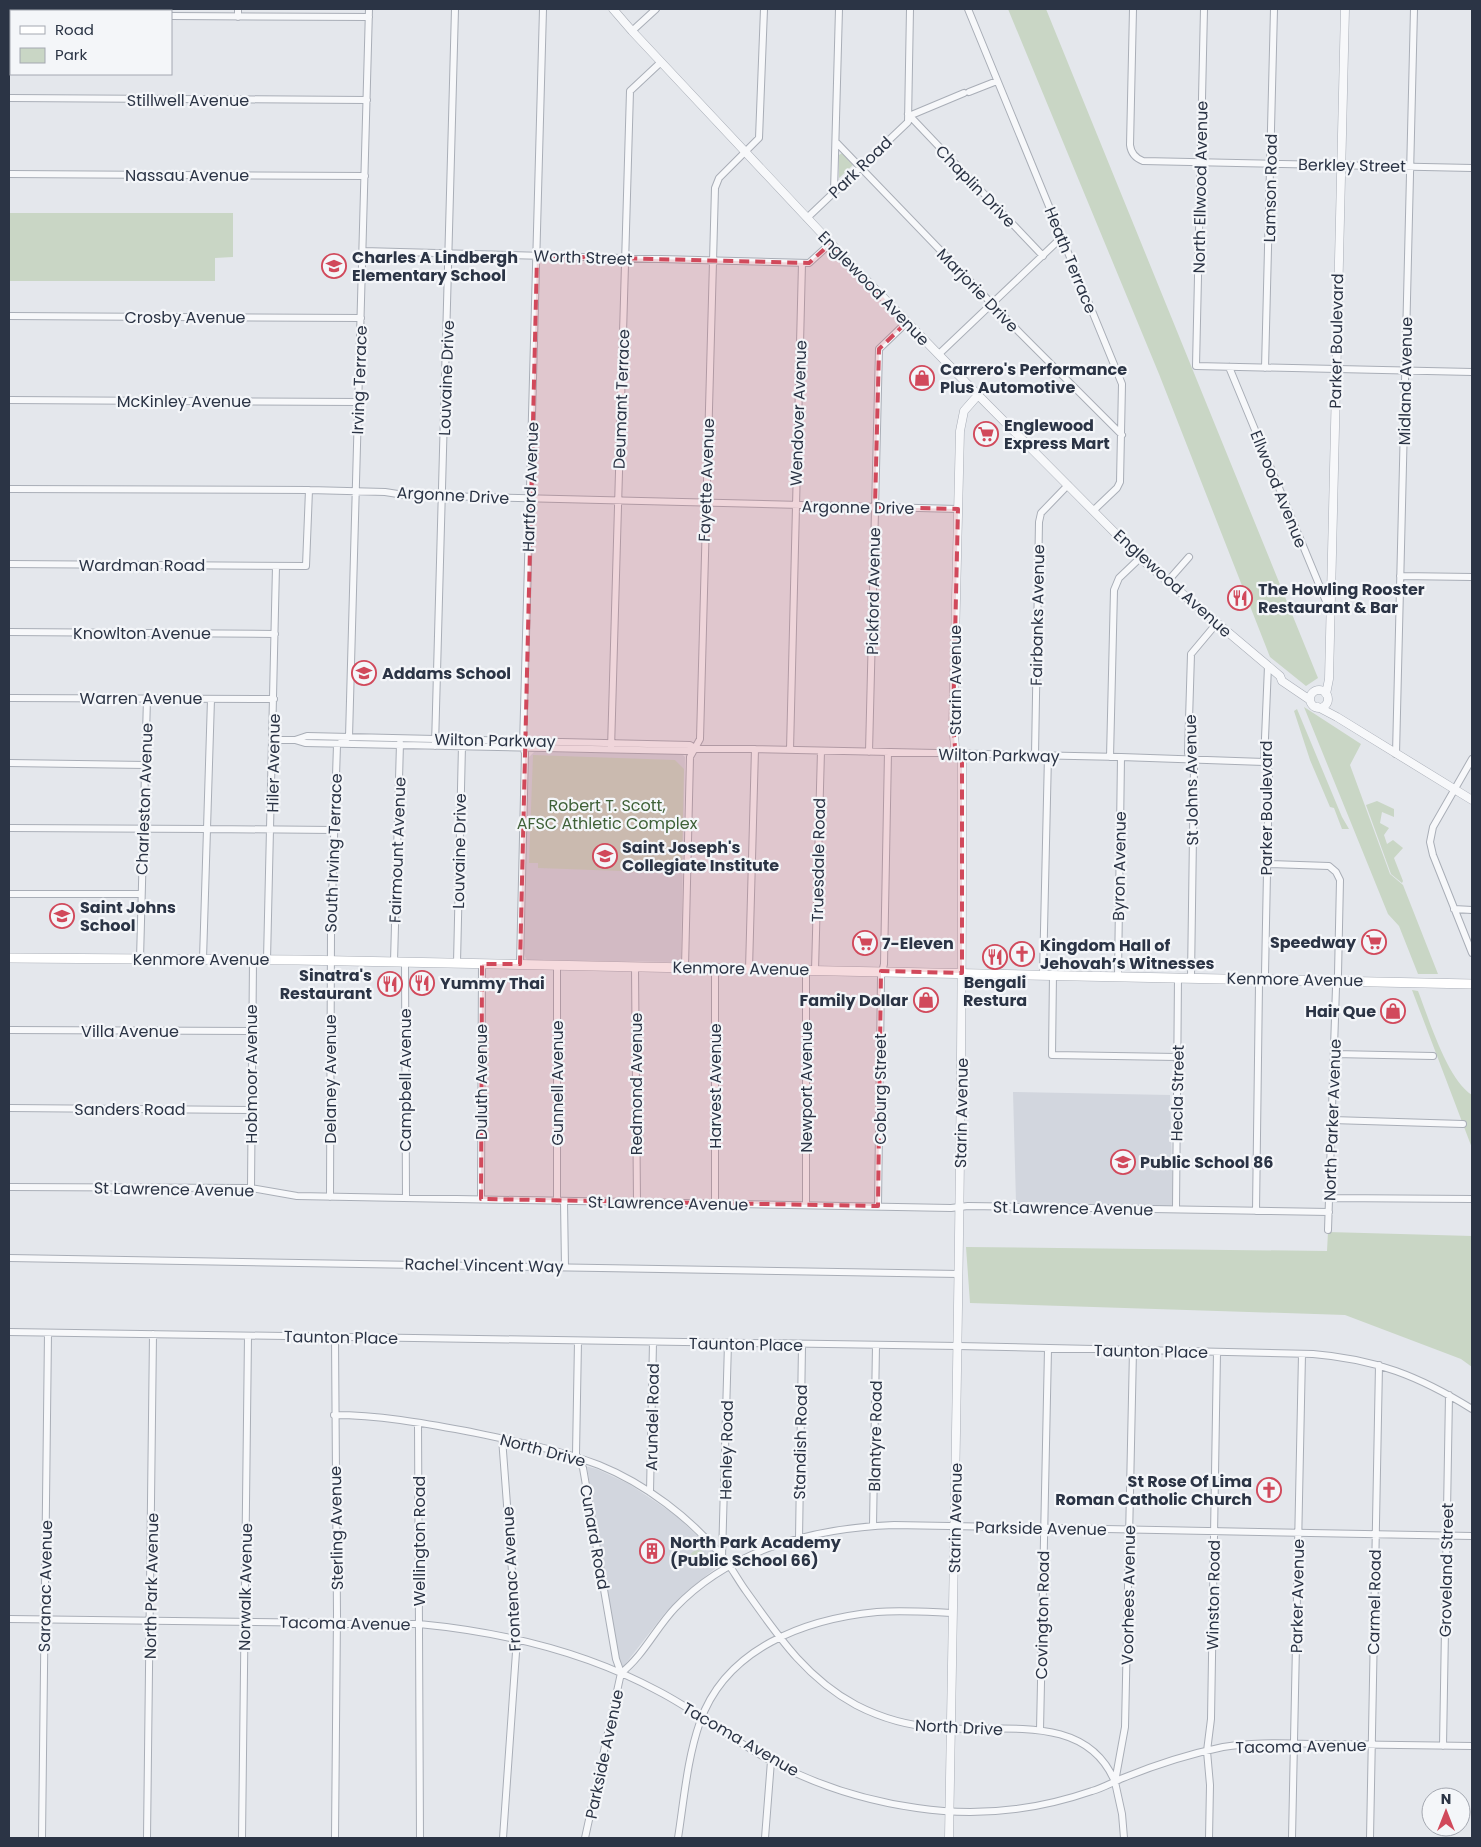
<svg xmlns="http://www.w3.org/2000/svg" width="1481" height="1847" viewBox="0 0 1481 1847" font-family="Poppins,sans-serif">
<rect width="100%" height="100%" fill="#e4e7ec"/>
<path fill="#d2d6de" d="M534 752 682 754 685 757 681 958 677 962 528 960 526 959 524 954 529 757Z
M1013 1092 1170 1095 1173 1206 1016 1202Z
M587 1467H589L597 1469 629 1484 674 1514 712 1549 722 1563 691 1588 665 1613 623 1667 619 1659Z"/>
<path fill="#c9d6c5" d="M1008 9H1046L1318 678 1306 686 1270 657 1159 374Z
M842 153 853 165 839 178V155Z
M9 213H233V257L215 258V281H9Z
M1304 707 1361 744 1350 765 1390 874 1403 885 1438 974H1418L1399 926 1388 914Z
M1297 709 1342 817 1349 829H1342L1334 808 1330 807 1310 760 1294 711Z
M533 755 675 760 684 769 682 865 676 873 538 868V863H529Z
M1377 801 1394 809V817L1382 812 1380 823 1389 828 1384 835 1387 844 1393 840 1403 848 1394 858 1403 881 1402 883 1391 874 1366 805Z
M1412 990 1418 991C1429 1019 1447 1079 1472 1095V1148Z
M1328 1232 1472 1236V1367L1461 1359 1345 1315 970 1303 966 1247 1327 1251Z
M689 1559a9 9 0 1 1 18 0a9 9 0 1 1-18 0Z"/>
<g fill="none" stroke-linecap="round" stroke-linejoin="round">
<defs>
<path id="minor" d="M108 9V11
M968 9 1122 384 1120 482 1117 488 1094 510
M1133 9 1130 145C1131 153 1135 158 1143 161L1472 168
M1204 9 1196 366 1472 372
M9 16H11
M171 16 369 17
M238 17V9
M632 31 656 9
M969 92 997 81
M9 98 367 100
M908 114 1043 256
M909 116 964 93
M836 142 1021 334 1122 435
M9 174 365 176
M834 192 839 9
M807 218 908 122 910 9
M363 251 809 263 831 243
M9 316 361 318
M939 354 1062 237
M1229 367 1330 611
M1265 368 1274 9
M9 400 359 402
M9 489 309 490 385 492 404 495 442 496 958 509
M9 564 306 566 309 490
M1400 576 1472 577
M1167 582 1189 557
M9 632 275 634
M9 698 274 699
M273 740H295L305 743 686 751 696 749H755L1121 757 1264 762
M295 740 307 736 690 745 696 749
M435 746 455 9
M611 749 630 91 661 62
M790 750 802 263
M869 752 879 349 907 322
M1396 754 1414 9
M1035 755 1039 522 1041 513 1068 485
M1110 757 1114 590 1119 578 1140 558
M1472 759 1433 827 1430 842 1433 855 1472 953
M9 763 146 765
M9 828 207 829 211 699
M1267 864 1329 866 1336 872 1340 880 1338 974 1336 987 1328 1230
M9 894H141
M1454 909 1472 910
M140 959 147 698
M203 959 207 829 334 830
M267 960 276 566
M394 962 400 743
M405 962 406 1198
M457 963 462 745
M520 964 525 753 523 747 543 9
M557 965V1201
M635 967 637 1202
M685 967 690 757 700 739 715 188 719 178 759 138 764 9
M715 968V1204
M749 969 755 749
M815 970 821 751
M1043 974 1048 755
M1053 974 1052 1055 1177 1057
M1118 976 1121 757
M1191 977 1194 764 1188 753 1191 654 1217 623
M9 1030 252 1031
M1334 1054 1433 1056
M9 1108 251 1110
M1332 1120 1463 1124
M9 1187 251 1188 297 1196 951 1208 968 1206 1329 1212
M251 1188 253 960
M330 1197 331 931 337 745 349 737 369 9
M1329 1198 1472 1199
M481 1199 482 964
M564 1201 565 1267
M806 1205V970
M878 1206 881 977 884 964 888 752
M1176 1209 1178 977
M1256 1211 1259 984 1265 974 1269 771 1264 762 1268 666
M9 1258 959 1274
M9 1332 958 1346 1313 1354C1375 1359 1419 1376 1472 1409
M335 1337 337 1615 335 1838
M578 1341 576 1454 583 1468 616 1659 621 1673
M334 1415C378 1415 423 1423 466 1431 510 1440 557 1449 599 1465 646 1484 690 1518 723 1557 732 1568 738 1580 746 1591 778 1636 806 1678 856 1705 883 1719 910 1726 939 1728 1000 1733 1086 1711 1115 1782
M418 1423 420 1838
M502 1438 517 1638 503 1838
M650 1492 653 1342
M873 1526 876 1345
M799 1539 802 1345
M722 1557 728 1343
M9 1619 419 1624C502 1632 584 1651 658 1691 697 1711 732 1740 771 1761 816 1785 867 1801 917 1808 976 1817 1037 1810 1092 1791 1103 1788 1113 1782 1123 1778 1155 1765 1189 1754 1223 1747 1258 1741 1293 1744 1328 1744 1376 1745 1424 1745 1472 1746
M1040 1730 1048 1349
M1443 1746 1449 1395
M42 1838 48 1333
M147 1838 153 1334
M242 1838 248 1336
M585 1838 621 1673C643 1656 656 1628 675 1608 731 1549 814 1528 894 1525L1472 1536
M678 1838C684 1800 687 1759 700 1722 726 1648 805 1619 877 1612 902 1610 928 1612 953 1613
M765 1838 771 1761
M1124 1838 1122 1814 1115 1782 1125 1727 1133 1350
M1209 1838 1210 1785 1207 1751 1211 1719 1217 1352
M1292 1838 1302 1354
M1370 1838 1379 1365"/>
<path id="tertiary" d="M613 9 632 31 841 254 978 395 1140 558 1280 676 1282 681 1310 700
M1310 699a9 9 0 1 1 18 0a9 9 0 1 1-18 0Z
M1326 694 1329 679 1345 9
M1318 707 1337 717 1472 800
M949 1838C955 1479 963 1120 962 761L955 747 953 725 960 431 964 411 978 395"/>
<path id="secondary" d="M9 958 298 960 1472 984"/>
</defs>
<use href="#minor" stroke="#a9aeb7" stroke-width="8"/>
<use href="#tertiary" stroke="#a9aeb7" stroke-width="9"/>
<use href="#secondary" stroke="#a9aeb7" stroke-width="10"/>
<use href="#minor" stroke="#f7f8fa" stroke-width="6"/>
<use href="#tertiary" stroke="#f7f8fa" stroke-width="8"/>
<use href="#secondary" stroke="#fff" stroke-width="9"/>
</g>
<path fill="#d1495b" fill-opacity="0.2" stroke="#d1495b" stroke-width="4" stroke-dasharray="10 6" stroke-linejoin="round" d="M831 243 907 322 879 349 875 507 958 509 953 725 955 747 962 761V973L881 971 878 1206 481 1199 482 964H520L537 256 809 263Z"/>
<defs>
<symbol id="school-ring" viewBox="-11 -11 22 22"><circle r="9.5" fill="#f4f6f9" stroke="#d1495b" stroke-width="1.5"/><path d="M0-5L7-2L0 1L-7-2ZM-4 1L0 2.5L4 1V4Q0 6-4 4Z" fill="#d1495b"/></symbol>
<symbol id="shop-ring" viewBox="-11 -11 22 22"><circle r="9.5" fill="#f4f6f9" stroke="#d1495b" stroke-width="1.5"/><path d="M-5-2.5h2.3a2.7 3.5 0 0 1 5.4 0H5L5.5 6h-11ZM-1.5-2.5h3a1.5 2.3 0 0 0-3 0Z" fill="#d1495b"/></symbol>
<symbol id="supermarket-ring" viewBox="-11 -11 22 22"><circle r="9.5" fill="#f4f6f9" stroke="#d1495b" stroke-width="1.5"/><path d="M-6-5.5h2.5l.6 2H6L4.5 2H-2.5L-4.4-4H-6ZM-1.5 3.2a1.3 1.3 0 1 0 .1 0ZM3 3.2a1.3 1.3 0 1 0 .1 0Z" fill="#d1495b"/></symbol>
<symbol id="restaurant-ring" viewBox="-11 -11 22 22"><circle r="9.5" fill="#f4f6f9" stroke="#d1495b" stroke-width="1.5"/><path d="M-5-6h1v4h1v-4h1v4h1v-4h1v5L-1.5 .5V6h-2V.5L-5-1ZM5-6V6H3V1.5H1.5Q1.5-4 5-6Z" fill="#d1495b"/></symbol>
<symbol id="church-ring" viewBox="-11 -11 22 22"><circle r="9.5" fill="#f4f6f9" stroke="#d1495b" stroke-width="1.5"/><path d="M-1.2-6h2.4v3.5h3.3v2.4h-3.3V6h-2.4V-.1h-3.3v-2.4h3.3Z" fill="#d1495b"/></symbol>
<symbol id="building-ring" viewBox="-11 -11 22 22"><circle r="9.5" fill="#f4f6f9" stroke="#d1495b" stroke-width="1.5"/><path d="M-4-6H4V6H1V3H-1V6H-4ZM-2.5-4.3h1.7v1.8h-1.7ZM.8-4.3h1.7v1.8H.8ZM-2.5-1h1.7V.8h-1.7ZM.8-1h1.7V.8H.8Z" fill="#d1495b"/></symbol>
</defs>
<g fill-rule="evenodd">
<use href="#school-ring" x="320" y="252" width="28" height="28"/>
<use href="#shop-ring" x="908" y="364" width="28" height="28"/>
<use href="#supermarket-ring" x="972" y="420" width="28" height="28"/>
<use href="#restaurant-ring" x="1226" y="584" width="28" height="28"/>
<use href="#school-ring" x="350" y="659" width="28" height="28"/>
<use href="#school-ring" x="591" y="842" width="28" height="28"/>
<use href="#school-ring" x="48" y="902" width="28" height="28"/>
<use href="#supermarket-ring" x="1360" y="928" width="28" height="28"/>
<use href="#supermarket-ring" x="851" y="929" width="28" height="28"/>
<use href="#church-ring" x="1008" y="940" width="28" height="28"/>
<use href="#restaurant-ring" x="981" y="943" width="28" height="28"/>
<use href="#restaurant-ring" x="408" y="969" width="28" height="28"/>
<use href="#restaurant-ring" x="376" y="970" width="28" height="28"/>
<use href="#shop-ring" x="912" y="986" width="28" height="28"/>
<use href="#shop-ring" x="1379" y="997" width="28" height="28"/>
<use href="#school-ring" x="1109" y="1148" width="28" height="28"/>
<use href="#church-ring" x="1255" y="1476" width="28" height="28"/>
<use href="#building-ring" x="638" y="1537" width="28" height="28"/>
</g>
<g text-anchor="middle" stroke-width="4.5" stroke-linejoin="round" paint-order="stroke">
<g font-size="16" fill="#2b3445" stroke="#f4f6f9">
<text x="188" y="106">Stillwell Avenue</text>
<text transform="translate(1352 165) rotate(1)" y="6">Berkley Street</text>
<text transform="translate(860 167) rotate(-44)" y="6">Park Road</text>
<text x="187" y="181">Nassau Avenue</text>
<text transform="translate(976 186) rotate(46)" y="6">Chaplin Drive</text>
<text transform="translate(1200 187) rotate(-89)" y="6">North Ellwood Avenue</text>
<text transform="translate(1270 188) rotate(-89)" y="6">Lamson Road</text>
<text transform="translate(583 257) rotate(2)" y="6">Worth Street</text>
<text transform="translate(1071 260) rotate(68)" y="6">Heath Terrace</text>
<text transform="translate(874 288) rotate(46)" y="6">Englewood Avenue</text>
<text transform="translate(978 290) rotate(46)" y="6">Marjorie Drive</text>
<text x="185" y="323">Crosby Avenue</text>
<text transform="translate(1336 341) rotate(-89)" y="6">Parker Boulevard</text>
<text transform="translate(446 378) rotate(-88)" y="6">Louvaine Drive</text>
<text transform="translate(359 380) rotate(-88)" y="6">Irving Terrace</text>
<text transform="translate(1405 381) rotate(-89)" y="6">Midland Avenue</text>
<text transform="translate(621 399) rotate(-88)" y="6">Deumant Terrace</text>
<text x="184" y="407">McKinley Avenue</text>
<text transform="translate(798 413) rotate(-88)" y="6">Wendover Avenue</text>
<text transform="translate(706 480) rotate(-88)" y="6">Fayette Avenue</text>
<text transform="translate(530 487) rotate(-88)" y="6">Hartford Avenue</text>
<text transform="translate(1279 489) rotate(68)" y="6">Ellwood Avenue</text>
<text transform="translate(453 495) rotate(3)" y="6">Argonne Drive</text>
<text transform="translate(858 507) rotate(1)" y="6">Argonne Drive</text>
<text x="142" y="571">Wardman Road</text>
<text transform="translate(1173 583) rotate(42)" y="6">Englewood Avenue</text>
<text transform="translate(873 591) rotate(-89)" y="6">Pickford Avenue</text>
<text transform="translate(1037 615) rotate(-89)" y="6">Fairbanks Avenue</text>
<text x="142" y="639">Knowlton Avenue</text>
<text transform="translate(955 680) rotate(-90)" y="6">Starin Avenue</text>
<text x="141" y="704">Warren Avenue</text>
<text transform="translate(495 740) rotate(1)" y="6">Wilton Parkway</text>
<text transform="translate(999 755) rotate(1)" y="6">Wilton Parkway</text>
<text transform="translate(273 763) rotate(-89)" y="6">Hiler Avenue</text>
<text transform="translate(1191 780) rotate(-91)" y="6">St Johns Avenue</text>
<text transform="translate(144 799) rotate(-88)" y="6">Charleston Avenue</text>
<text transform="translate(1266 808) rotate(-90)" y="6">Parker Boulevard</text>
<text transform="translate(397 850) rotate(-88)" y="6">Fairmount Avenue</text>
<text transform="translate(459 851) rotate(-89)" y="6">Louvaine Drive</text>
<text transform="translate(333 853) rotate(-88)" y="6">South Irving Terrace</text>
<text transform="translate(818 860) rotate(-89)" y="6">Truesdale Road</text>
<text transform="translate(1119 866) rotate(-89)" y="6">Byron Avenue</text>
<text x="201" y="965">Kenmore Avenue</text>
<text transform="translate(741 968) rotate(1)" y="6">Kenmore Avenue</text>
<text transform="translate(1295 979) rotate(1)" y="6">Kenmore Avenue</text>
<text x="130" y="1037">Villa Avenue</text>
<text transform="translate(251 1074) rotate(-90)" y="6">Hobmoor Avenue</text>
<text transform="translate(330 1079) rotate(-90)" y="6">Delaney Avenue</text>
<text transform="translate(405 1080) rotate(-90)" y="6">Campbell Avenue</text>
<text transform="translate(481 1082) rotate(-90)" y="6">Duluth Avenue</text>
<text transform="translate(557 1083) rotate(-90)" y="6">Gunnell Avenue</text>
<text transform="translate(636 1084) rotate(-90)" y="6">Redmond Avenue</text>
<text transform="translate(715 1086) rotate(-90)" y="6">Harvest Avenue</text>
<text transform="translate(806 1087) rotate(-90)" y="6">Newport Avenue</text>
<text transform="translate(880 1089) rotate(-90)" y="6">Coburg Street</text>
<text transform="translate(1177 1093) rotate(-89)" y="6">Hecla Street</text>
<text x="130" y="1115">Sanders Road</text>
<text transform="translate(961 1113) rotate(-89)" y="6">Starin Avenue</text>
<text transform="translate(1332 1120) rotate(-88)" y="6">North Parker Avenue</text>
<text transform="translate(174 1189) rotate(1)" y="6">St Lawrence Avenue</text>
<text transform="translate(668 1203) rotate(1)" y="6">St Lawrence Avenue</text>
<text transform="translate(1073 1208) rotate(1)" y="6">St Lawrence Avenue</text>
<text transform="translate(484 1265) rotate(1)" y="6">Rachel Vincent Way</text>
<text transform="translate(341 1337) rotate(1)" y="6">Taunton Place</text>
<text transform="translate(746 1344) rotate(1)" y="6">Taunton Place</text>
<text transform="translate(1151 1351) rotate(1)" y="6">Taunton Place</text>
<text transform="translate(652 1417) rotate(-89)" y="6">Arundel Road</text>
<text transform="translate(875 1436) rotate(-89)" y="6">Blantyre Road</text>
<text transform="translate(800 1442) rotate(-89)" y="6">Standish Road</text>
<text transform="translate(543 1450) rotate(15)" y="6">North Drive</text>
<text transform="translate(726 1450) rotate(-89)" y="6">Henley Road</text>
<text transform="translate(955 1518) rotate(-89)" y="6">Starin Avenue</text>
<text transform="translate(336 1528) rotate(-91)" y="6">Sterling Avenue</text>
<text transform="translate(1041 1528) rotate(1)" y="6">Parkside Avenue</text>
<text transform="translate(595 1537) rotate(80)" y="6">Cunard Road</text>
<text transform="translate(419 1541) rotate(-90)" y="6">Wellington Road</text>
<text transform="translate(1446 1570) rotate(-89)" y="6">Groveland Street</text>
<text transform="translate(511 1579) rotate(-93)" y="6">Frontenac Avenue</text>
<text transform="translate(45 1586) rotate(-89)" y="6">Saranac Avenue</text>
<text transform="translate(151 1586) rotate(-89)" y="6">North Park Avenue</text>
<text transform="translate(245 1587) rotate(-89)" y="6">Norwalk Avenue</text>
<text transform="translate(1128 1595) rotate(-89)" y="6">Voorhees Avenue</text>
<text transform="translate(1213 1595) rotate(-89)" y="6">Winston Road</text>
<text transform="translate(1297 1596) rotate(-89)" y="6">Parker Avenue</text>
<text transform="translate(1374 1602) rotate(-89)" y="6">Carmel Road</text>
<text transform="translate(1042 1615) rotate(-89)" y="6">Covington Road</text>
<text transform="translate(345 1623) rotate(1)" y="6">Tacoma Avenue</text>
<text transform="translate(959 1727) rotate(3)" y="6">North Drive</text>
<text transform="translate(741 1739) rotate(30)" y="6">Tacoma Avenue</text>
<text transform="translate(1301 1746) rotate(-1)" y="6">Tacoma Avenue</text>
<text transform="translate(604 1754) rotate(-78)" y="6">Parkside Avenue</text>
</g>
<g font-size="16" font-weight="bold" fill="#2b3445" stroke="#f4f6f9" text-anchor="start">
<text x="352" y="263">Charles A Lindbergh<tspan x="352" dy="18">Elementary School</tspan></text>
<text x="940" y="375">Carrero's Performance<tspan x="940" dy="18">Plus Automotive</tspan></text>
<text x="1004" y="431">Englewood<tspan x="1004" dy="18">Express Mart</tspan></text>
<text x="1258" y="595">The Howling Rooster<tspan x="1258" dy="18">Restaurant &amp; Bar</tspan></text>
<text x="382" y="679">Addams School</text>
<text x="622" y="853">Saint Joseph's<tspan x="622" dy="18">Collegiate Institute</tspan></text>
<text x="80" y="913">Saint Johns<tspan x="80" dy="18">School</tspan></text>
<text x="1356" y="948" text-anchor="end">Speedway</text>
<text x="882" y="949">7-Eleven</text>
<text x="1040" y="951">Kingdom Hall of<tspan x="1040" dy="18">Jehovah’s Witnesses</tspan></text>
<text x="372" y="981" text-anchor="end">Sinatra's<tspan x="372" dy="18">Restaurant</tspan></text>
<text x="995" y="988" text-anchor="middle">Bengali<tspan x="995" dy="18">Restura</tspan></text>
<text x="440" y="989">Yummy Thai</text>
<text x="908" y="1006" text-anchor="end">Family Dollar</text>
<text x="1376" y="1017" text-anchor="end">Hair Que</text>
<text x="1140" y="1168">Public School 86</text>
<text x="1252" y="1487" text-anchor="end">St Rose Of Lima<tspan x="1252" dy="18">Roman Catholic Church</tspan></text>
<text x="670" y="1548">North Park Academy<tspan x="670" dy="18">(Public School 66)</tspan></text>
</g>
<g font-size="16" fill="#3f6138" stroke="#f4f6f9">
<text x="607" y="811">Robert T. Scott,<tspan x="607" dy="18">AFSC Athletic Complex</tspan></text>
</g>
</g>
<rect width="1481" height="1847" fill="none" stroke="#2b3445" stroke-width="20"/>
<rect x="10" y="10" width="162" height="65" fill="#f4f6f9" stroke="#a4a8b1"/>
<rect x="20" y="26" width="25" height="8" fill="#ffffff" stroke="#a4a8b1"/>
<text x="55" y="35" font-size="15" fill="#2b3445">Road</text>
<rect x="20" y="48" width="25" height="15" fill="#c9d6c5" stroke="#a4a8b1"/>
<text x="55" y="60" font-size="15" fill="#2b3445">Park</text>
<g transform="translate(1446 1812)"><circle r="24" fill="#f4f6f9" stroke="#a4a8b1"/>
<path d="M0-4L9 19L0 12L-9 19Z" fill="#d1495b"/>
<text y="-8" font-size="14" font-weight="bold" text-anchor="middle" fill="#2b3445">N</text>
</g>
</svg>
